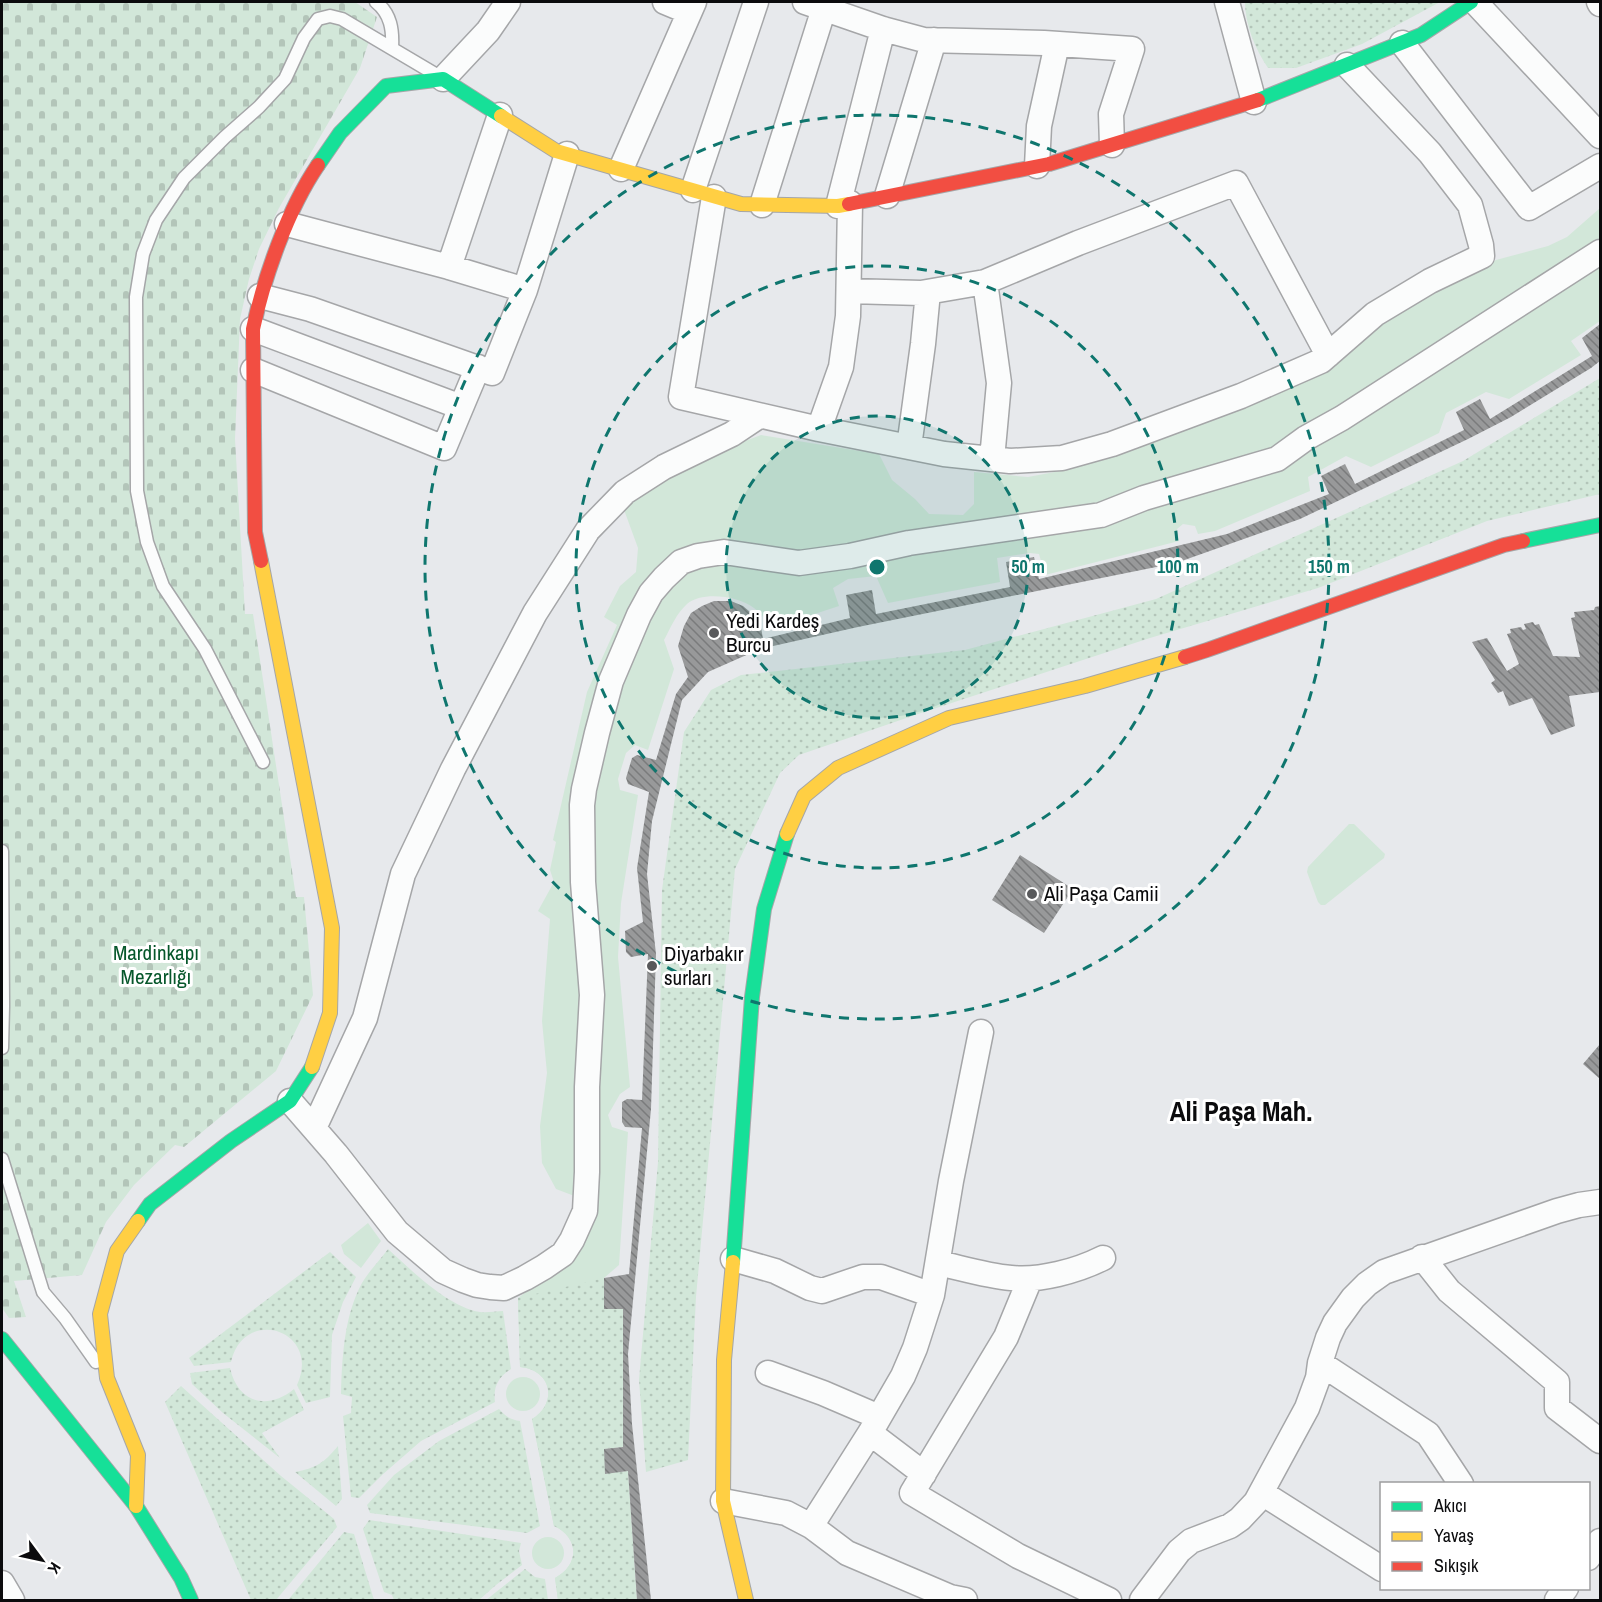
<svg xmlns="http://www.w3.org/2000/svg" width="1602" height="1602" viewBox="0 0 1602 1602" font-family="'Archivo Narrow',sans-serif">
<defs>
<pattern id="cemetery-stones" width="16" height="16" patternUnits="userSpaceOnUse" patternTransform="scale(1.5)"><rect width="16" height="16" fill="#d2e7d9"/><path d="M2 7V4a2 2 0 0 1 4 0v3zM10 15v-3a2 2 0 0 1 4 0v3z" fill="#b3c5b9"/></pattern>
<pattern id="park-dots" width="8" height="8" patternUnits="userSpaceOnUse" patternTransform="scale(1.5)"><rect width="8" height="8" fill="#d2e7d9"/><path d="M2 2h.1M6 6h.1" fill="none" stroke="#b3c5b9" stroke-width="1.8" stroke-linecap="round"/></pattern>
<pattern id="building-back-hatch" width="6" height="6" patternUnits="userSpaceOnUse" patternTransform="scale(1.5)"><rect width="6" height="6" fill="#98999a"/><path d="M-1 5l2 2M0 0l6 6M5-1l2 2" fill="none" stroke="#7a7b7c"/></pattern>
</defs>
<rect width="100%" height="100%" fill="#e7e9ec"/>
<path fill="#d2e7d9" d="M1600 208V321L1571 341 1581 355 1509 399 1486 392 1446 413 1439 433 1371 467 1346 456 1308 477 1310 491 1215 531 1198 534 1195 526 1183 524 1177 529 1179 541 1045 575 1039 554 1030 553 997 558 1000 582 888 603 876 576 848 579 833 588 839 606 775 627C767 622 762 614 754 608 739 596 702 591 687 604 676 614 671 627 664 640L674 669 648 750 635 745 626 753 618 779 620 790 638 795 621 903 618 957 630 1087 620 1094 608 1115 612 1127 628 1132 619 1265 604 1278 623 1309 605 1449V1473L637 1600H558L555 1578C580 1565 579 1537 554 1526L532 1419C558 1403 552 1370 520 1367L518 1298 546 1277 574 1247 577 1197 556 1189 542 1163 540 1126 547 1073 542 1021 550 919 538 911 554 882 550 870 556 842 553 840 587 692 617 625 604 617 620 586 636 572 638 548 623 507 695 460 761 435 879 454 892 480 915 499 929 514 963 515 974 504V472L1028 477 1060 471 1099 458 1131 450 1189 426 1391 311 1447 286 1496 260 1548 246 1567 237Z
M1349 824H1354L1385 854 1384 858 1325 905H1321L1318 902 1307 872 1308 867Z
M368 1223 381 1241 361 1268 344 1254 341 1245Z
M506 1394a17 17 0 1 1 34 0a17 17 0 1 1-34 0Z
M532 1553a16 16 0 1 1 32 0a16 16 0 1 1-32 0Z"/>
<path fill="url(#cemetery-stones)" d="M2 2H355L377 17 360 68 279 208 259 249 249 279 240 319 235 439 245 614H253L296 897H304L313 995 276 1071 184 1147 175 1145 134 1185 106 1222 82 1275 14 1281 26 1317 9 1318 2 1308Z"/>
<path fill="url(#park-dots)" d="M1245 2H1440L1362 44 1296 68H1268C1255 49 1245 24 1245 2Z
M1600 378V494L1487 521 1318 588 1150 638 918 714 799 755 780 773 735 869 696 1297 688 1460 646 1472 639 1380 658 1162 662 890 684 732 711 690 741 675 965 650 1156 599 1463 461Z
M388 1249C411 1270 448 1307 480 1312 487 1313 496 1311 503 1311L511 1369C498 1377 493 1387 495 1402L421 1441 382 1475 359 1498 351 1497 343 1416 351 1413 352 1397 341 1394C342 1358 344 1316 362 1283 369 1271 380 1260 388 1249Z
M330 1252 356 1277 343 1302 332 1335 330 1397 306 1403 297 1385C322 1330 244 1305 231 1362L194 1366 189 1358Z
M604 1278V1309H623V1447L605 1449V1473L628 1471 637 1600H558L555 1578C580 1565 579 1537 554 1526L532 1419C558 1403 552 1370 520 1367L518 1298Z
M230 1368C238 1403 267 1411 294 1389L304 1410 262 1433 280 1458 223 1413 192 1384 190 1373Z
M181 1386 281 1476 334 1519 337 1527 276 1600H251L165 1402Z
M499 1409C505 1416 511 1420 520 1421L540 1526 527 1533 370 1513 367 1505 394 1475 439 1441Z
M338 1446 342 1499 336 1506 295 1472C316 1468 324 1463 338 1446Z
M369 1520 521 1543 519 1551 522 1565 496 1585 479 1600H394L392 1595 384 1592 363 1529Z
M344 1532 354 1534 374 1600H288Z
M525 1569 535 1577 545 1579 548 1600H486Z"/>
<path fill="url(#building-back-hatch)" d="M1600 324V361L1591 368 1511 417 1468 439 1300 519 1176 563 858 627 760 649 708 672 682 700 652 821 647 874 656 954 651 1109 628 1354 632 1424 651 1600H637L628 1471 605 1474 604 1449 623 1447V1309H604V1278L629 1274 642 1128 625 1127 622 1122V1102L627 1099 642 1100 648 954 631 957 626 952 625 931 643 922 637 868 649 792 628 784 626 778 632 758 637 755 656 760 676 694 688 677 678 646 684 626 691 613 702 606 714 601H731L743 606 756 617 761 627 763 639 850 618 846 595 872 590 876 614 1010 587 1006 562 1034 557 1039 579 1227 534 1329 494 1321 476 1345 464 1355 484 1464 430 1456 412 1480 399 1490 419 1592 356 1582 338Z
M1600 606V692L1569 696 1575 726 1551 735 1532 698 1509 706 1503 691 1498 693 1491 683 1495 680 1472 642 1487 638 1507 671 1519 664 1507 634 1511 633 1510 629 1521 627 1523 630 1526 629 1524 624 1533 622 1535 625 1539 624 1553 656 1580 657 1571 618 1575 617 1574 612 1594 610 1595 607Z
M1020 855 1073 889 1044 933 992 900Z
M1600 1044V1079L1583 1064Z"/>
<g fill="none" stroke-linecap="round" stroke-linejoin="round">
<defs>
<path id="lane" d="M376 2C391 14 393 30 392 48
M263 762 205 649 163 586 147 542 137 491 136 297 143 254 156 220 184 178 225 137 259 107 285 79 304 38 318 19 330 16 342 19 435 74
M2 851 3 1006 2 1048
M2 1159 43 1292 65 1318 96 1362"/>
<path id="street" d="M665 2 689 12
M805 2 883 29 924 40 1044 43 1132 49 1111 114 1112 145
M1227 2 1254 102
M1475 2 1600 136
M1599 2 1600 4
M1402 43 1529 208 1600 166
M443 79 488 31 508 2
M1037 166 1039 126 1057 44
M621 169 694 2
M693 190 756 2
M887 196 934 40
M714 197 681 397 819 429 944 454 1010 461 1062 458 1112 444 1241 396 1321 361 1375 314 1430 281 1482 256 1481 245 1470 205 1430 153 1347 65
M762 205 826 2
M838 206 883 29
M287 224 449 267 525 290 567 154
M449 267 500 115
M985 282 1078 243 1236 183 1328 355
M849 291 921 293 985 282 999 383 992 459
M260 296 310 309 492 373 525 290
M253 329 461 407
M253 370 444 448 478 367
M819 429 841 367 848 316 850 203
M909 447 923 344 928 292
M290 1101 336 1154 397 1232 443 1271 463 1280 477 1285 490 1287 504 1288 525 1278 544 1267 563 1254 572 1240 585 1211 587 1172V1087L592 995 583 882 582 805 584 789 597 733 611 681 639 615 651 593 664 578 681 562 698 556 724 552 799 563 850 556 909 543 1101 515 1144 498 1277 459 1306 438 1342 418 1600 252
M314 1128 365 1018 403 874 453 769 535 613 588 530 625 492 664 467 732 434 759 416
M1422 1257 1449 1291 1557 1382V1408L1600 1441
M733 1259 775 1271 810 1288 822 1291 863 1277H881L932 1295
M938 1263C961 1268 987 1276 1011 1278 1040 1281 1077 1271 1103 1258
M1030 1279 1006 1337 912 1493 1018 1556 1109 1600
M1320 1363 1428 1434 1461 1484
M768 1373 823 1393 879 1417
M870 1433 924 1474
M1262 1493 1382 1569
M723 1501 786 1513 811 1526 847 1553 950 1597 965 1600
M811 1526 870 1433 903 1376 915 1348 932 1295 951 1181 981 1032
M1588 1558 1600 1541
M2 1583 12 1600
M1142 1600 1179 1551 1191 1541 1230 1526 1240 1519 1256 1502 1307 1408 1318 1378 1320 1363 1328 1338 1335 1323 1353 1298 1367 1284 1384 1272 1557 1211 1579 1205 1600 1202
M1557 1600 1566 1588"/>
<path id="fast" d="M1258 100 1421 35 1471 2
M318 165 340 133 386 86 443 79 501 116
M1523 541 1600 525
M138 1221 150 1204 231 1141 290 1101 312 1067
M733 1262 752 997 764 909 787 834
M2 1339 136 1506 181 1578 191 1600"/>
<path id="slow" d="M501 116 556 151 741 204 838 206 849 204
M261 561 332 928 330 1013 312 1067
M787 834 804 796 838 768 949 718 1085 686 1185 657
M733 1262 724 1360 723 1501 746 1600
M136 1506 138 1455 107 1378 100 1314 117 1251 138 1221"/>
<path id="jam" d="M849 204 1049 164 1258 100
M261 561 255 532 253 329C264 277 288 209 318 165
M1185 657 1207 650 1504 545 1523 541"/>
</defs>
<use href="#lane" stroke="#a5a6a8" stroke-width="15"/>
<use href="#street" stroke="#a5a6a8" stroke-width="27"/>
<use href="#fast" stroke="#a5a6a8" stroke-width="16"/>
<use href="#slow" stroke="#a5a6a8" stroke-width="16"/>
<use href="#jam" stroke="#a5a6a8" stroke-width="16"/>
<use href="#lane" stroke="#fbfcfc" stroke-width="12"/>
<use href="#street" stroke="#fbfcfc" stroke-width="24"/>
<use href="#fast" stroke="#16e098" stroke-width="14"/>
<use href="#slow" stroke="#ffcf43" stroke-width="14"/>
<use href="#jam" stroke="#f24e42" stroke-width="14"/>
</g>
<circle cx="877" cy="567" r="151" fill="#0f766e" fill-opacity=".12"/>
<g fill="none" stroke="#0f766e" stroke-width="3" stroke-dasharray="10 8">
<circle cx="877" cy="567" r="151"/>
<circle cx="877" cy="567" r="301"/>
<circle cx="877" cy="567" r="452"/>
</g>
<g fill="#58595b" stroke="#fff" stroke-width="2">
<circle cx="714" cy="633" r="6"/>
<circle cx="1032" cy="894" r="6"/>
<circle cx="652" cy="966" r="6"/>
</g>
<g text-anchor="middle" stroke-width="6" stroke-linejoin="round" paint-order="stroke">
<g font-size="21" fill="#0b0b0d" stroke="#fff" text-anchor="start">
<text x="726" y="628">Yedi Kardeş<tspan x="726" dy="24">Burcu</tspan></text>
<text x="1044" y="901">Ali Paşa Camii</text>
<text x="664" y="961">Diyarbakır<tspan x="664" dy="24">surları</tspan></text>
</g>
<g font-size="21" fill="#06572b" stroke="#fff">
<text x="156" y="960">Mardinkapı<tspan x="156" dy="24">Mezarlığı</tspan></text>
</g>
<g font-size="27" font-weight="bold" fill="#0b0b0d" stroke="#fff">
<text x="1241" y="1121">Ali Paşa Mah.</text>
</g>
</g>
<circle cx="877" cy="567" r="9" fill="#0f766e" stroke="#fff" stroke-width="3"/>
<g font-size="18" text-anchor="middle" font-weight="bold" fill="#0f766e" stroke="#fff" stroke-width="6" stroke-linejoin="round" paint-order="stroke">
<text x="1028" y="573">50 m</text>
<text x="1178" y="573">100 m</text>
<text x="1329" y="573">150 m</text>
</g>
<rect width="1602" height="1602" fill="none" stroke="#0b0b0d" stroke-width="6"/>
<rect x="1380" y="1482" width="210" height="108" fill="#ffffff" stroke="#9d9d9e" stroke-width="1.5"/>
<rect x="1392" y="1502" width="30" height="9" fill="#16e098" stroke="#9d9d9e" stroke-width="1.5"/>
<text x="1434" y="1512" font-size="18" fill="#0b0b0d">Akıcı</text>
<rect x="1392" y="1532" width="30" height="9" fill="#ffcf43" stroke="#9d9d9e" stroke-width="1.5"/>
<text x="1434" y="1542" font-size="18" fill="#0b0b0d">Yavaş</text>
<rect x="1392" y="1562" width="30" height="9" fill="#f24e42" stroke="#9d9d9e" stroke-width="1.5"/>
<text x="1434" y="1572" font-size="18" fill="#0b0b0d">Sıkışık</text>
<g transform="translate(42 1560) rotate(123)" stroke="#ffffff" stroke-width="4.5" paint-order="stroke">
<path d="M0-4.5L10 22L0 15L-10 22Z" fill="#0b0b0d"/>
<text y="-9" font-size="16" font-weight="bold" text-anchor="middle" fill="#0b0b0d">K</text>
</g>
</svg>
